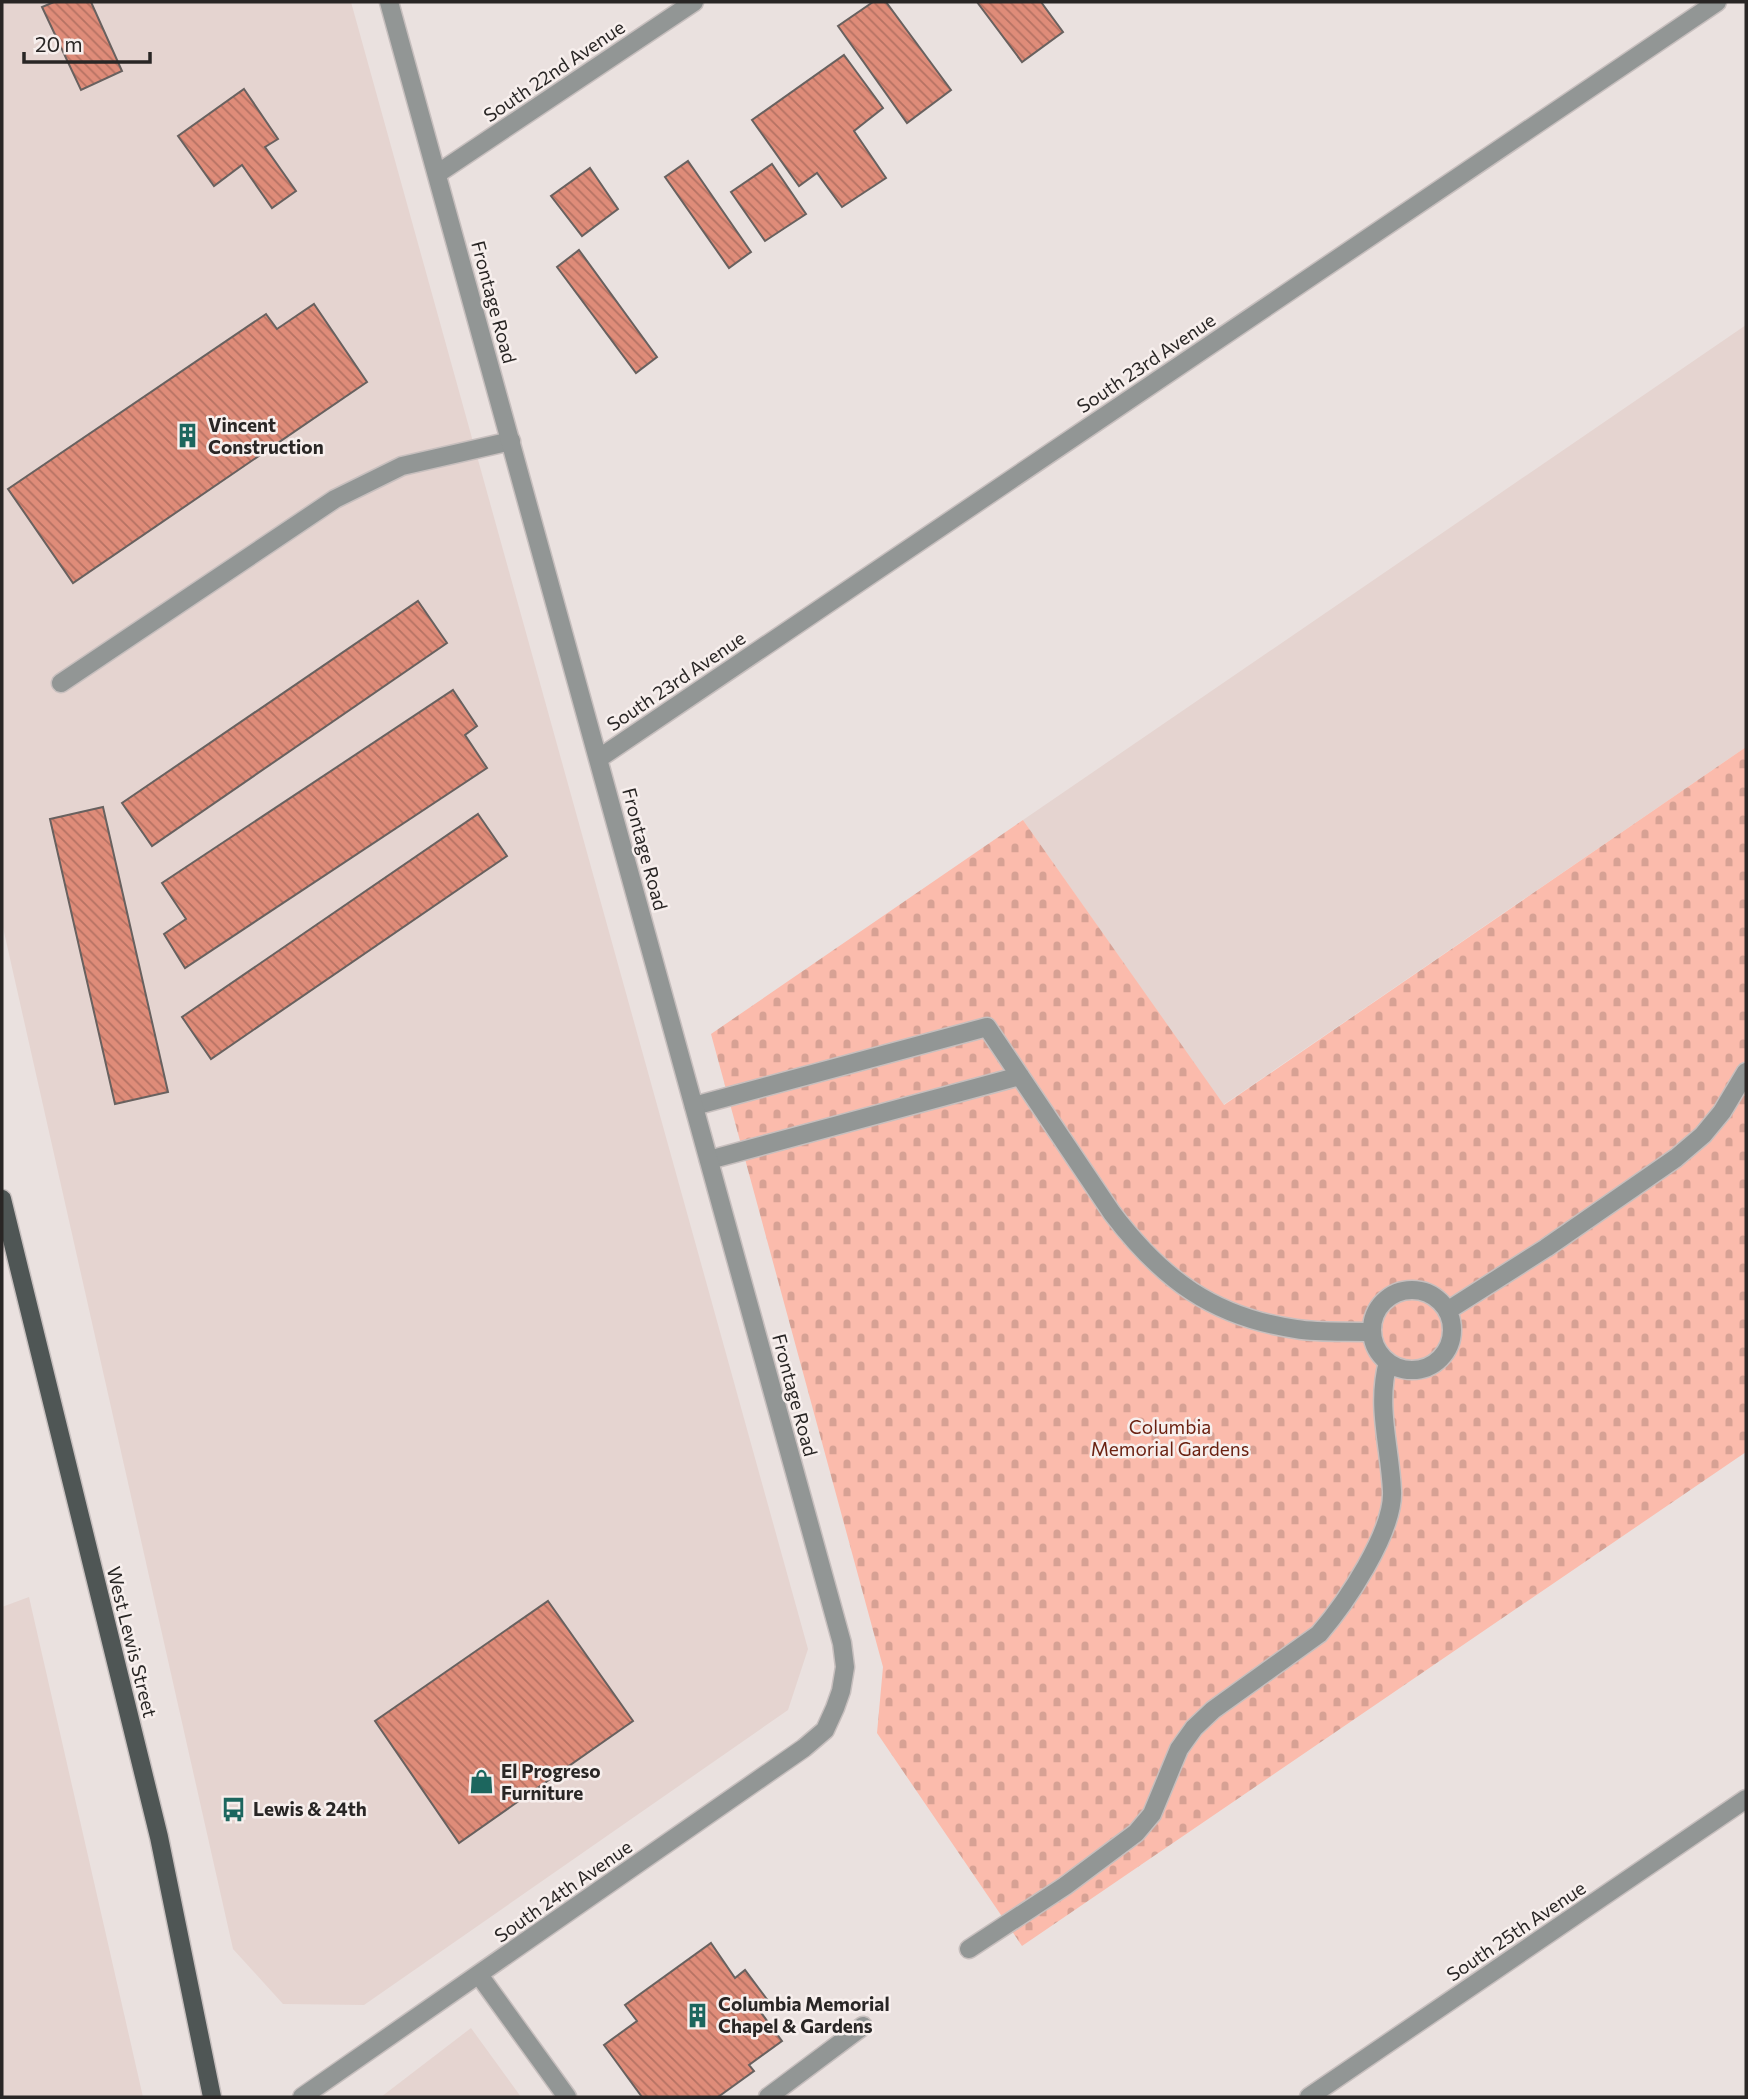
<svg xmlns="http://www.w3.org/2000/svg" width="1748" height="2099" viewBox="0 0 1748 2099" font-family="Commissioner,sans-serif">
<defs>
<pattern id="cemetery-stones" width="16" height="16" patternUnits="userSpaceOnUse" patternTransform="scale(1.75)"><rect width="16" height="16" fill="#fbbbac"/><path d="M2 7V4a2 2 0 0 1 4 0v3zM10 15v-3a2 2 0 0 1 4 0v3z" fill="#d7a194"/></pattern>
<pattern id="building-back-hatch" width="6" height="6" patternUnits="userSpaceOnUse" patternTransform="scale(1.75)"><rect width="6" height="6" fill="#df8c79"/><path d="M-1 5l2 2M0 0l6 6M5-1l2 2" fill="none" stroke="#b57263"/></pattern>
</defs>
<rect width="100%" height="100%" fill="#eae1df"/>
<path fill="#e5d4d0" d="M2 2H351L808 1649 788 1710 364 2005 283 2004 233 1949 2 923Z
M1746 325V747L1223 1105 1023 820Z
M29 1597 143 2097H2V1607Z
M471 2028 521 2097H381Z"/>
<path fill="url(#cemetery-stones)" d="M1746 747V1452L1022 1946 877 1733 883 1667 711 1034 1023 820 1224 1105Z"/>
<path fill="url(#building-back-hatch)" stroke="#68615f" stroke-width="2" d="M54 2H91L122 71 81 90 42 7Z
M873 2H886L951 90 907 123 838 26Z
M977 2H1041L1063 32 1022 62Z
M844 55 883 108 854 131 886 178 842 207 817 173 799 186 752 120Z
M244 89 278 139 265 147 296 191 272 208 242 165 214 186 178 136Z
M688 161 751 252 729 268 665 177Z
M772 164 806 214 765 241 731 192Z
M590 168 618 209 582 236 551 196Z
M579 250 657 357 636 373 557 267Z
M314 304 367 382 73 583 8 489 266 314 277 329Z
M418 601 447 643 152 846 122 803Z
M453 690 477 726 465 735 487 768 185 968 164 934 186 919 162 883Z
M103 807 168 1092 115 1104 50 819Z
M478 814 507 856 211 1059 182 1017Z
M548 1601 633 1721 459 1843 375 1721Z
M711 1943 735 1978 745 1970 769 2002 759 2010 782 2041 749 2065 754 2071 718 2097H642L604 2045 637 2021 625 2005Z"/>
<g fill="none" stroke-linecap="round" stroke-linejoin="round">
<defs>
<path id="lane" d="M61 683 335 499 402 466 511 441
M694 1106 987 1027 1112 1213C1162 1279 1213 1317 1296 1329 1320 1333 1346 1331 1371 1332
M709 1160 1020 1076
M1372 1330a40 40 0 1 1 80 0a40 40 0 1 1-80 0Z
M1447 1311 1546 1248 1676 1158 1703 1135 1722 1112 1746 1072
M969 1949 1065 1886 1136 1833 1152 1814 1179 1749 1194 1728 1213 1710 1319 1634C1345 1604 1394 1532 1392 1491 1390 1447 1376 1406 1388 1362
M768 2097 863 2026"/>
<path id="street" d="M437 174 694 2
M598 759 1717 2
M479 1975 567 2097
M302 2097 804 1748 825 1730 835 1708 841 1691 845 1667 842 1643 389 2
M1309 2097 1746 1799"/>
<path id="primary" d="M2 1199 159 1837 212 2097"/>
</defs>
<use href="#lane" stroke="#c7bfbe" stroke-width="21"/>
<use href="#street" stroke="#c7bfbe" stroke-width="21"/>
<use href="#primary" stroke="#c7bfbe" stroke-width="21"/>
<use href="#lane" stroke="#929695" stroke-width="18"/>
<use href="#street" stroke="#929695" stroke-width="18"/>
<use href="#primary" stroke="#4f5655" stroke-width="18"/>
</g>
<defs>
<symbol id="building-bare" viewBox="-9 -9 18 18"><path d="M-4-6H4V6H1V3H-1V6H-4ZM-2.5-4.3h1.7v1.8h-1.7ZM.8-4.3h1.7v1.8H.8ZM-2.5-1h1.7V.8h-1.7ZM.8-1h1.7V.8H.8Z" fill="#1c665e" stroke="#f7efed" stroke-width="2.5" paint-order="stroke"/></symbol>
<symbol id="shop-bare" viewBox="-9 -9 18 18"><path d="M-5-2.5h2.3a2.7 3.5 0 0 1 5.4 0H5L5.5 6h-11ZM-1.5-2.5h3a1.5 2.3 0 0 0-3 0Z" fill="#1c665e" stroke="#f7efed" stroke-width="2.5" paint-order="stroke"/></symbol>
<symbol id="bus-bare" viewBox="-9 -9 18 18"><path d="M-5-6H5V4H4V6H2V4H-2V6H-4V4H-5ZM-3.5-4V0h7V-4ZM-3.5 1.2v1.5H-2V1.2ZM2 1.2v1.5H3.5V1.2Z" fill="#1c665e" stroke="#f7efed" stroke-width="2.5" paint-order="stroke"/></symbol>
</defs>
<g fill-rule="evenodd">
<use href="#building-bare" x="170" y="418" width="35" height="35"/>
<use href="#shop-bare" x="464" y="1764" width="35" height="35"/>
<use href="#bus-bare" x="216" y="1792" width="35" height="35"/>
<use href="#building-bare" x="680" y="1998" width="35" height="35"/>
</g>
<g text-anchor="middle" stroke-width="5" stroke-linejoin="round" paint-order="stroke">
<g font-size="19" fill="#292625" stroke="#f7efed">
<text transform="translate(554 71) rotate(-34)" y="7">South 22nd Avenue</text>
<text transform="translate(494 302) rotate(75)" y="7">Frontage Road</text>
<text transform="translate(1146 363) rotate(-34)" y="7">South 23rd Avenue</text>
<text transform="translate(676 681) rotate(-34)" y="7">South 23rd Avenue</text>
<text transform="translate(645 849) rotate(75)" y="7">Frontage Road</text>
<text transform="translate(795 1395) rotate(75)" y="7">Frontage Road</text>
<text transform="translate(132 1642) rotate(76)" y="7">West Lewis Street</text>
<text transform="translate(563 1891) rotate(-35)" y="7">South 24th Avenue</text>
<text transform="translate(1516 1931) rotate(-34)" y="7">South 25th Avenue</text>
</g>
<g font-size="19" font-weight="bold" fill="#292625" stroke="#f7efed" text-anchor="start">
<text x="208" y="432">Vincent<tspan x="208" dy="22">Construction</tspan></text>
<text x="501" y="1778">El Progreso<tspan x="501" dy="22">Furniture</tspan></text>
<text x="253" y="1816">Lewis &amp; 24th</text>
<text x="718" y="2011">Columbia Memorial<tspan x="718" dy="22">Chapel &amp; Gardens</tspan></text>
</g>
<g font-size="19" fill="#6b2111" stroke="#f7efed">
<text x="1170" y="1434">Columbia<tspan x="1170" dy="22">Memorial Gardens</tspan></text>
</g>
</g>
<rect width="1748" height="2099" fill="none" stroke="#292625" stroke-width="7"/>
<path d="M24 52v10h126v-10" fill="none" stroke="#292625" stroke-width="3.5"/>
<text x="35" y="52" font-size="21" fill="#292625" stroke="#f7efed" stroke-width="5" paint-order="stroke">20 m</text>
</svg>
